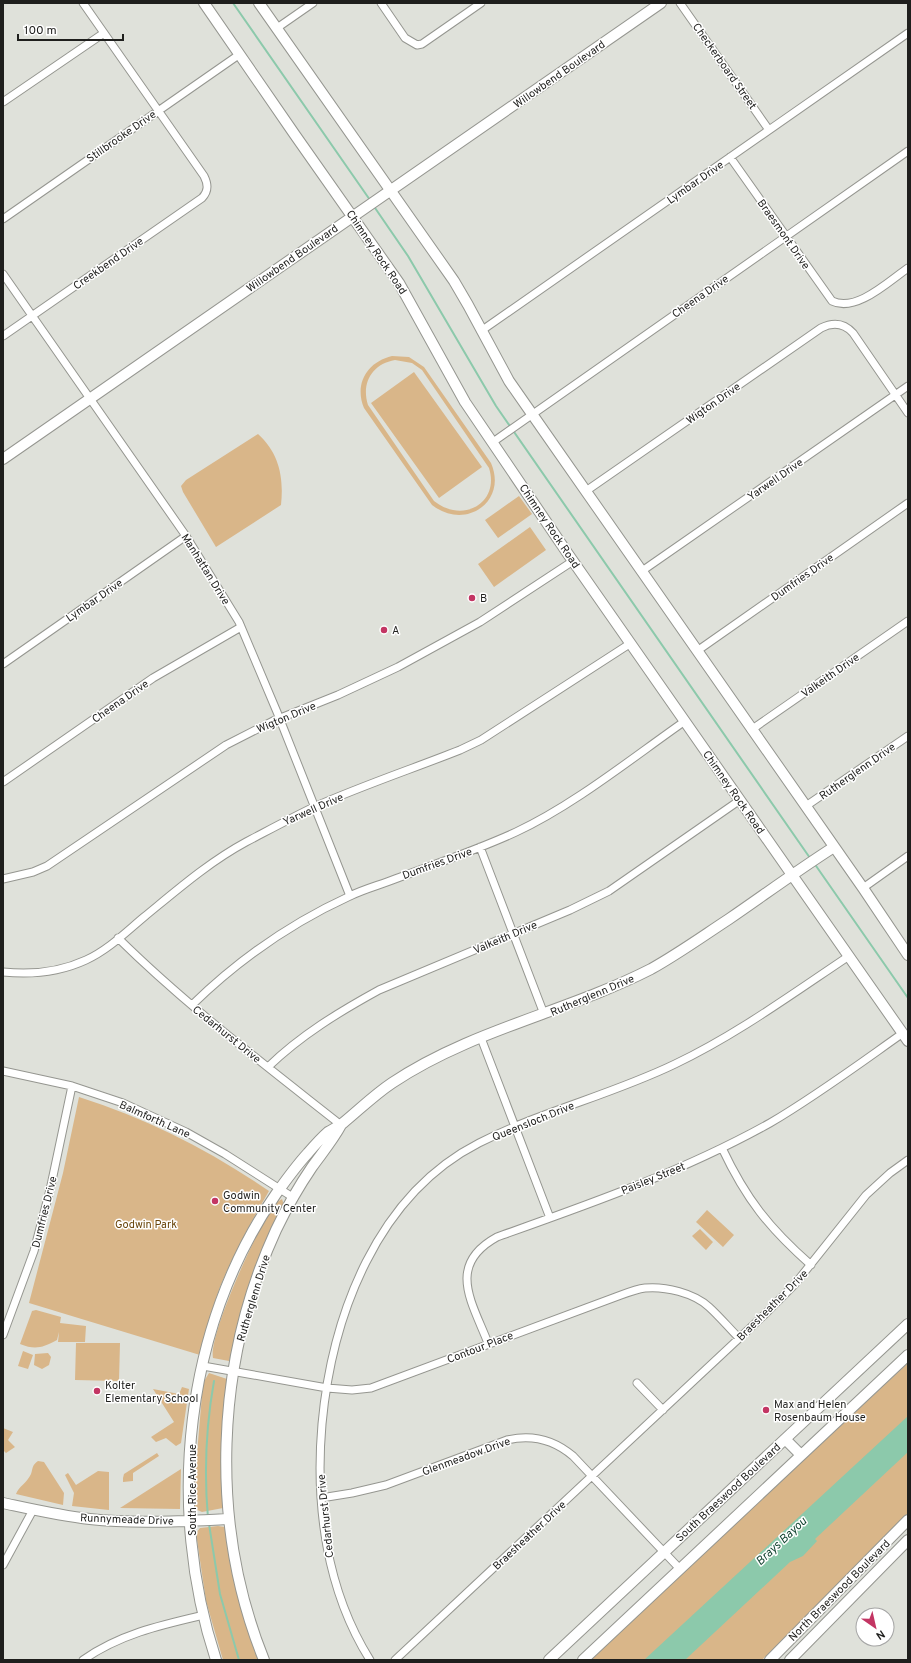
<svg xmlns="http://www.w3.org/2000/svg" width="911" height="1663" viewBox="0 0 911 1663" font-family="Overpass,sans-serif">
<rect width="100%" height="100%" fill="#dfe1da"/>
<path fill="#d9b689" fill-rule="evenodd" d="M392 356 409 357 424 367 491 463C508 502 465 531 432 505L364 408C354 384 367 362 392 356ZM395 360 412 363 422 370 489 468C500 503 463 524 434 501L368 405C361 383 372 364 395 360Z
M414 372 482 467 439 498 371 403Z
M258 434C279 453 284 477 281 505L216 547 183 492 181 486 186 480Z
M519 496 532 514 498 538 485 520Z
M530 527 546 550 494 587 478 564Z
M79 1097C148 1119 209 1150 269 1191 251 1222 234 1253 220 1287 212 1309 206 1332 200 1355L29 1303 63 1173Z
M282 1199 284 1205 235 1342 229 1361 213 1358C208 1336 258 1227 273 1206 275 1203 279 1201 282 1199Z
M707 1210 734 1235 723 1247 696 1222Z
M700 1229 713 1242 706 1250 692 1236Z
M36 1310 61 1317 60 1323 86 1326 85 1342H58L59 1332 57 1340C42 1348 35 1350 20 1344L31 1314 32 1311Z
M76 1343H120L119 1381 75 1380Z
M23 1351 33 1355 28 1369 18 1366Z
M48 1353 51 1357 49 1365 42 1369 34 1365 35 1354Z
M908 1363V1513L762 1660H590Z
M209 1373 227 1379 221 1457 223 1508 202 1512 195 1509 194 1489 203 1383Z
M182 1387 189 1389 181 1443 176 1446 166 1438 156 1442 151 1437 174 1422 153 1389 179 1394Z
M3 1428 13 1432 8 1440 15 1447 6 1453 3 1450Z
M157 1453 159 1456 133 1473V1481L123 1482V1478L124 1474Z
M38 1461 44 1462 64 1493 63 1505 16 1494C19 1486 27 1483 31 1474 33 1468 32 1465 38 1461Z
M181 1469 180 1509 120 1508Z
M98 1471 109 1472V1510L72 1506 74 1493 65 1475 68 1473 76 1485Z
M218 1526 225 1527C233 1572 241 1617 258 1660H223L206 1601 196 1533 200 1528Z"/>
<path fill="#8cc9ab" d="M908 1416V1452L815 1539 817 1541 803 1556 790 1562 685 1660H644Z"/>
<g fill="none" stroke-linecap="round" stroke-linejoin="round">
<path stroke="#8cc9ab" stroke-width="2" d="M233 3 370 200
M373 205 408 256 496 406 810 858
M814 863 908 998
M208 1518C204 1473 206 1426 214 1381
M209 1524 220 1594 239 1660"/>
<defs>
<path id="street" d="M381 3 405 38 417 45 422 44 481 3
M680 3 769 130
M277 28 313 3
M3 102 104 33
M730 157 832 301C856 313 889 281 908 268
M3 219 240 54
M3 274 186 536 239 622 277 712 350 896
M481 331 908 33
M3 336 202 198C209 191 208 184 204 176L83 3
M493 442 908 151
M586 491 821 328C833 322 844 323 853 333L908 413
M642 571 908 386
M697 651 908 503
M3 664 186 536
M751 730 908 621
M3 782 153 678 241 627
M806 806 908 736
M480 847 544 1014
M3 879 33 872 47 866 226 745 273 721 338 695 398 667 480 622 573 561
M863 888 908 856
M118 938C187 1006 265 1065 341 1125
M3 972C31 975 60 972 86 960 108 950 126 932 144 917 177 890 209 862 246 842 269 830 291 818 314 807 361 786 412 769 460 750L481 740 631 643
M192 1005C238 960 291 923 350 896 364 889 380 885 395 879 435 864 477 850 516 832 574 805 632 758 685 721
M481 1038 550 1218
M268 1067C301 1035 339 1012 379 990L570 910 609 891 740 800
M3 1071 72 1086 123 1103 186 1132 225 1154 294 1198
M722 1148C746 1199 769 1228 811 1265
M3 1335 34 1251 50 1190 72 1086
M488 1343C472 1302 446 1265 497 1237 590 1204 684 1171 770 1123 816 1096 859 1064 903 1033
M203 1366 327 1388 352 1390 371 1388 621 1295C629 1292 637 1289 645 1288 665 1286 694 1293 709 1307 720 1317 729 1328 739 1338
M637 1383 663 1410
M321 1498 352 1493 386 1485 507 1440C532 1434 553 1439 573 1456L680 1569
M3 1565 33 1510
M83 1660C120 1634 161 1625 204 1615
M370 1660C326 1590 315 1504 322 1424 332 1315 377 1195 479 1143 542 1111 611 1095 675 1064 736 1035 792 994 849 956
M395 1660 764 1315 795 1284 866 1195 890 1173 908 1160"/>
<path id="secondary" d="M204 3 295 135 399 283 465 402 568 554 908 1041
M259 3 454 281 468 305 509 381 532 414 863 888 908 955
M3 459 661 3
M785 1439 801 1455
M3 1503C31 1509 61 1516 90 1519 135 1524 183 1521 229 1519
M216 1660C166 1508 184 1327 276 1194 286 1180 296 1166 308 1153 314 1146 321 1138 328 1132 333 1129 338 1127 343 1123 359 1110 374 1095 392 1083 471 1030 567 1012 651 969 678 954 703 936 729 919 764 895 798 870 834 847
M264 1660C209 1524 215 1363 276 1230 286 1209 299 1186 312 1167 322 1153 333 1140 341 1125
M549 1660 908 1324
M583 1660 908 1355
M770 1660 908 1520
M790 1660 908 1540"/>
</defs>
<use href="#street" stroke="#959690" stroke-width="9"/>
<use href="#secondary" stroke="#959690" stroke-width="12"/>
<use href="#street" stroke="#fff" stroke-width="7"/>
<use href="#secondary" stroke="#fff" stroke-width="10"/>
</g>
<g fill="#c33563" stroke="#fff" stroke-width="1.5">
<circle cx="472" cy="598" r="4"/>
<circle cx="384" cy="630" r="4"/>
<circle cx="215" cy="1201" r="4"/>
<circle cx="97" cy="1391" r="4"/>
<circle cx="766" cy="1410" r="4"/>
</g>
<g text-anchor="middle" stroke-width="3" stroke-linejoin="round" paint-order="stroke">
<g font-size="11" fill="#1f1f1d" stroke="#fff">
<text transform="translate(725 66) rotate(55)" y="4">Checkerboard Street</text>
<text transform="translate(559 74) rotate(-35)" y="4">Willowbend Boulevard</text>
<text transform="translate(121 136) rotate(-35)" y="4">Stillbrooke Drive</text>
<text transform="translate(695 182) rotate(-35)" y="4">Lymbar Drive</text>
<text transform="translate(784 234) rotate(55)" y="4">Braesmont Drive</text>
<text transform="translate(377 252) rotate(56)" y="4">Chimney Rock Road</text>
<text transform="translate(292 258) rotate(-35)" y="4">Willowbend Boulevard</text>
<text transform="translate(108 263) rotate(-35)" y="4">Creekbend Drive</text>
<text transform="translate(700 296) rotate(-35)" y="4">Cheena Drive</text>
<text transform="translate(713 403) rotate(-35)" y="4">Wigton Drive</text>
<text transform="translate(775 479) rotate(-35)" y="4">Yarwell Drive</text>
<text transform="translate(550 526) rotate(56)" y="4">Chimney Rock Road</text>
<text transform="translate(206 569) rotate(58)" y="4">Manhattan Drive</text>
<text transform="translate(802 577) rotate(-35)" y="4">Dumfries Drive</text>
<text transform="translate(94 600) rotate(-35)" y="4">Lymbar Drive</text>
<text transform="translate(830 675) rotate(-35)" y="4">Valkeith Drive</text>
<text transform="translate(120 701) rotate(-35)" y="4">Cheena Drive</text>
<text transform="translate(286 717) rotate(-23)" y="4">Wigton Drive</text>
<text transform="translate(857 771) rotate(-35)" y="4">Rutherglenn Drive</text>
<text transform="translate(734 792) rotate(55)" y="4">Chimney Rock Road</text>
<text transform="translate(313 809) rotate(-24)" y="4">Yarwell Drive</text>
<text transform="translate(437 863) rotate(-20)" y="4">Dumfries Drive</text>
<text transform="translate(505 937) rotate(-23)" y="4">Valkeith Drive</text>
<text transform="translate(592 995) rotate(-23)" y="4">Rutherglenn Drive</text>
<text transform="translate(227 1034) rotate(39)" y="4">Cedarhurst Drive</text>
<text transform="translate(155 1119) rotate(24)" y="4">Balmforth Lane</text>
<text transform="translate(533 1121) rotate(-22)" y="4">Queensloch Drive</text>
<text transform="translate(653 1178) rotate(-22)" y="4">Paisley Street</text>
<text transform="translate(44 1212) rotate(-76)" y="4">Dumfries Drive</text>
<text transform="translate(253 1298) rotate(-73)" y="4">Rutherglenn Drive</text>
<text transform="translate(772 1305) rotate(-45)" y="4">Braesheather Drive</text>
<text transform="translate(480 1347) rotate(-21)" y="4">Contour Place</text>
<text transform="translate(466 1456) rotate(-20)" y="4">Glenmeadow Drive</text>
<text transform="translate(192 1490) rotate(-90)" y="4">South Rice Avenue</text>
<text transform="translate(728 1492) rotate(-43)" y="4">South Braeswood Boulevard</text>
<text transform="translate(325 1516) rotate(-96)" y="4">Cedarhurst Drive</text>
<text transform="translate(127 1519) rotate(2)" y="4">Runnymeade Drive</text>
<text transform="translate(529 1535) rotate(-43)" y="4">Braesheather Drive</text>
<text transform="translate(839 1590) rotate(-45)" y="4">North Braeswood Boulevard</text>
</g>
<g font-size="11" fill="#1f1f1d" stroke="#fff" text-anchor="start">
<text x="480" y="602">B</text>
<text x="392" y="634">A</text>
<text x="223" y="1199">Godwin<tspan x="223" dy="13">Community Center</tspan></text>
<text x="105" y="1389">Kolter<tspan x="105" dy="13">Elementary School</tspan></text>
<text x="774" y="1408">Max and Helen<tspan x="774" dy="13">Rosenbaum House</tspan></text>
</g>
<g font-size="11" fill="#6a450a" stroke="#fff">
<text x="146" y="1228">Godwin Park</text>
</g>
<g font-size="12" font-style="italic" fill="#0c3f2b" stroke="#fff">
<text transform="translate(781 1541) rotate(-43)" y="4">Brays Bayou</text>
</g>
</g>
<rect width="911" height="1663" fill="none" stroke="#1f1f1d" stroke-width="8"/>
<g transform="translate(875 1627) rotate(146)"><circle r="19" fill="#ffffff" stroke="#a5a5a5"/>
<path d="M0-3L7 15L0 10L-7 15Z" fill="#c33563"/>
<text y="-6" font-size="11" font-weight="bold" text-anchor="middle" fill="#1f1f1d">N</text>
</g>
<path d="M18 34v6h105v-6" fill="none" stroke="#1f1f1d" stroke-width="2"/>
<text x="24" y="34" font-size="12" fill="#1f1f1d" stroke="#ffffff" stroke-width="3" paint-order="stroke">100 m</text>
</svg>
